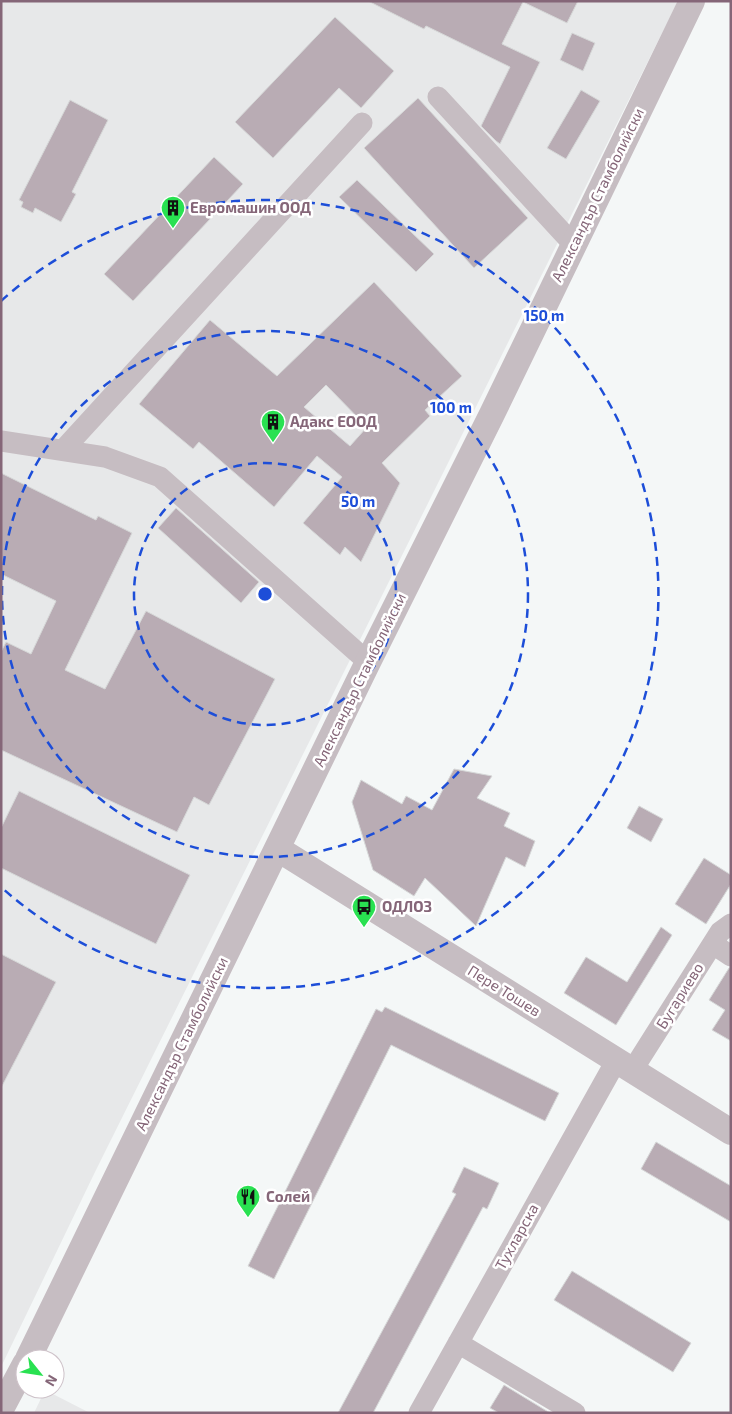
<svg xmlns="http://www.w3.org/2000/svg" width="732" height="1414" viewBox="0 0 732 1414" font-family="'Exo 2',sans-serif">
<rect width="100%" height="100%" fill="#f4f7f7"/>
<path fill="#e7e8e9" d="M1 1H678L95 1172 1 1367Z
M45 1390 90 1413H34Z"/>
<path fill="#b9acb4" stroke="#d6d8d8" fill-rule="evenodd" d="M368 1H578L567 23 523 2 502 44 540 62 500 144 496 141 481 126 510 67 426 26 424 29Z
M335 17 394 71 361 108 339 88 273 158 235 122Z
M572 33 595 43 583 71 560 60Z
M581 90 600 101 566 159 547 148Z
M418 98 528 218 474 268 364 148Z
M70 100 108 120 72 192 76 194 61 222 35 208 33 213 21 207 23 202 19 200Z
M214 157 243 184 133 301 104 274Z
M357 180 434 254 416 272 339 197Z
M374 282 462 376 425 410 430 416 382 463 400 483 361 562 345 547 340 555 303 523 342 477 317 456 274 507 199 442 193 449 139 404 210 320 277 376ZM326 385 367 427 350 446 304 407Z
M1 473 96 520 98 516 132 533 65 670 105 689 146 611 275 679 209 805 194 797 177 832 1 750V652L6 642 31 654 56 601 1 574Z
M176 508 259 582 241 603 158 528Z
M454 769 492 776 477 798 510 813 504 826 535 841 525 867 506 857 476 926 425 878 414 896 373 870 352 802 361 780 402 804 406 796 432 810Z
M19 791 190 875 156 944 1 868V828Z
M639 806 663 819 651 842 627 828Z
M704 858 731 875V884L706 924 675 904Z
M661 927 672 935 616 1025 564 993 586 957 627 982Z
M1 954 56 982 1 1088Z
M729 968H731V1041L712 1030 725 1010 709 1000Z
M385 1007 559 1093 545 1121 391 1045 274 1279 248 1266 376 1009 382 1012Z
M656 1142 731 1186V1222L641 1169Z
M464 1167 499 1183 487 1209 483 1207 373 1413H338L456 1194 452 1192Z
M572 1271 691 1343 673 1372 554 1300Z
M504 1385 550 1413H499L490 1408Z"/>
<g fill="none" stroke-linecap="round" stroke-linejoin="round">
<path stroke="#c6bdc2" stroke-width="21" d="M438 97 574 245
M1 441 105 457 160 477 368 662
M63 450 362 123
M713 944 731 956
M632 1071 720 932 731 924
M458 1343 575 1413
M419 1413 616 1061"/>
<path stroke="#c6bdc2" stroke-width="26" d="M278 849 731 1132
M28 1359 368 662 492 414 692 1
M1 1409 25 1364"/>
</g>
<g fill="none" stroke="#1d4ed8" stroke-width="2.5" stroke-dasharray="9 6">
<circle cx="265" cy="594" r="131"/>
<circle cx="265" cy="594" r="263"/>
<path d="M1 301A394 394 0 1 1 1 887"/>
</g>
<defs>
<symbol id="building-pin" viewBox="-11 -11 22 30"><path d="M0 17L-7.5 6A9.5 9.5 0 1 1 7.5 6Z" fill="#29e151" stroke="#fff"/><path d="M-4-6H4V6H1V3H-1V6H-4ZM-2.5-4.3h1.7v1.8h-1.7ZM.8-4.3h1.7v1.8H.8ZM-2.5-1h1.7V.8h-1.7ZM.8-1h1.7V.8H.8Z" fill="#111"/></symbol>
<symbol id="bus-pin" viewBox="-11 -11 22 30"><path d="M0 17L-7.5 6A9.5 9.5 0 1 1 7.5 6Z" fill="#29e151" stroke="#fff"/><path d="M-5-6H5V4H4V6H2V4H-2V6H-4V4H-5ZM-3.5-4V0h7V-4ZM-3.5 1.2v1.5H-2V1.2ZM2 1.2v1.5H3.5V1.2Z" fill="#111"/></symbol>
<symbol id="restaurant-pin" viewBox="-11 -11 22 30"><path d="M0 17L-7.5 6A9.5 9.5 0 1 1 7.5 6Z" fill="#29e151" stroke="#fff"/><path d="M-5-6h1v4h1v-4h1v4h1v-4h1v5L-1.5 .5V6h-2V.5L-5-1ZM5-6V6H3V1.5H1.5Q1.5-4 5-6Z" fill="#111"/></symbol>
</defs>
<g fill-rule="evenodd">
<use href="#building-pin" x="159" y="194" width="28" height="38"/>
<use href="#building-pin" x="259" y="408" width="28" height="38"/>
<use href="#bus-pin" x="350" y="893" width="28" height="38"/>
<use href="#restaurant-pin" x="234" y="1183" width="28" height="38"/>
</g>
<g text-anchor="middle" stroke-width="5" stroke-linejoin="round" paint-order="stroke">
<g font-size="15" fill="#856678" stroke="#fff">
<text transform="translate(598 195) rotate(-64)" y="5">Александър Стамболийски</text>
<text transform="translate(360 680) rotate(-64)" y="5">Александър Стамболийски</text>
<text transform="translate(504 991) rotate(32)" y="5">Пере Тошев</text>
<text transform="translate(680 996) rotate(-58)" y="5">Бугариево</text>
<text transform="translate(182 1044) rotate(-64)" y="5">Александър Стамболийски</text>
<text transform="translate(517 1237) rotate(-61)" y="5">Тухларска</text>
</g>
<g font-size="15" font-weight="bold" fill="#856678" stroke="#fff" text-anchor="start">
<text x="190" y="213">Евромашин ООД</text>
<text x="290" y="427">Адакс ЕООД</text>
<text x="382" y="912">ОДЛОЗ</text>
<text x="266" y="1202">Солей</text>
</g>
</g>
<circle cx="265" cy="594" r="8" fill="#1d4ed8" stroke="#fff" stroke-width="2.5"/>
<g font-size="15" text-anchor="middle" font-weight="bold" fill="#1d4ed8" stroke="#fff" stroke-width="5" stroke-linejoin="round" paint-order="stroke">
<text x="544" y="321">150 m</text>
<text x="451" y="413">100 m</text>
<text x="358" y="507">50 m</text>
</g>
<rect width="732" height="1414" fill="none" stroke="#856678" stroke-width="5"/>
<g transform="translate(40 1374) rotate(120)"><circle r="24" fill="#ffffff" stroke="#cec2c9"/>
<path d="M0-4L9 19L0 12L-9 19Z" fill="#29e151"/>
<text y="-8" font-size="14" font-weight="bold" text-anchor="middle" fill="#856678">N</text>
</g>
</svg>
